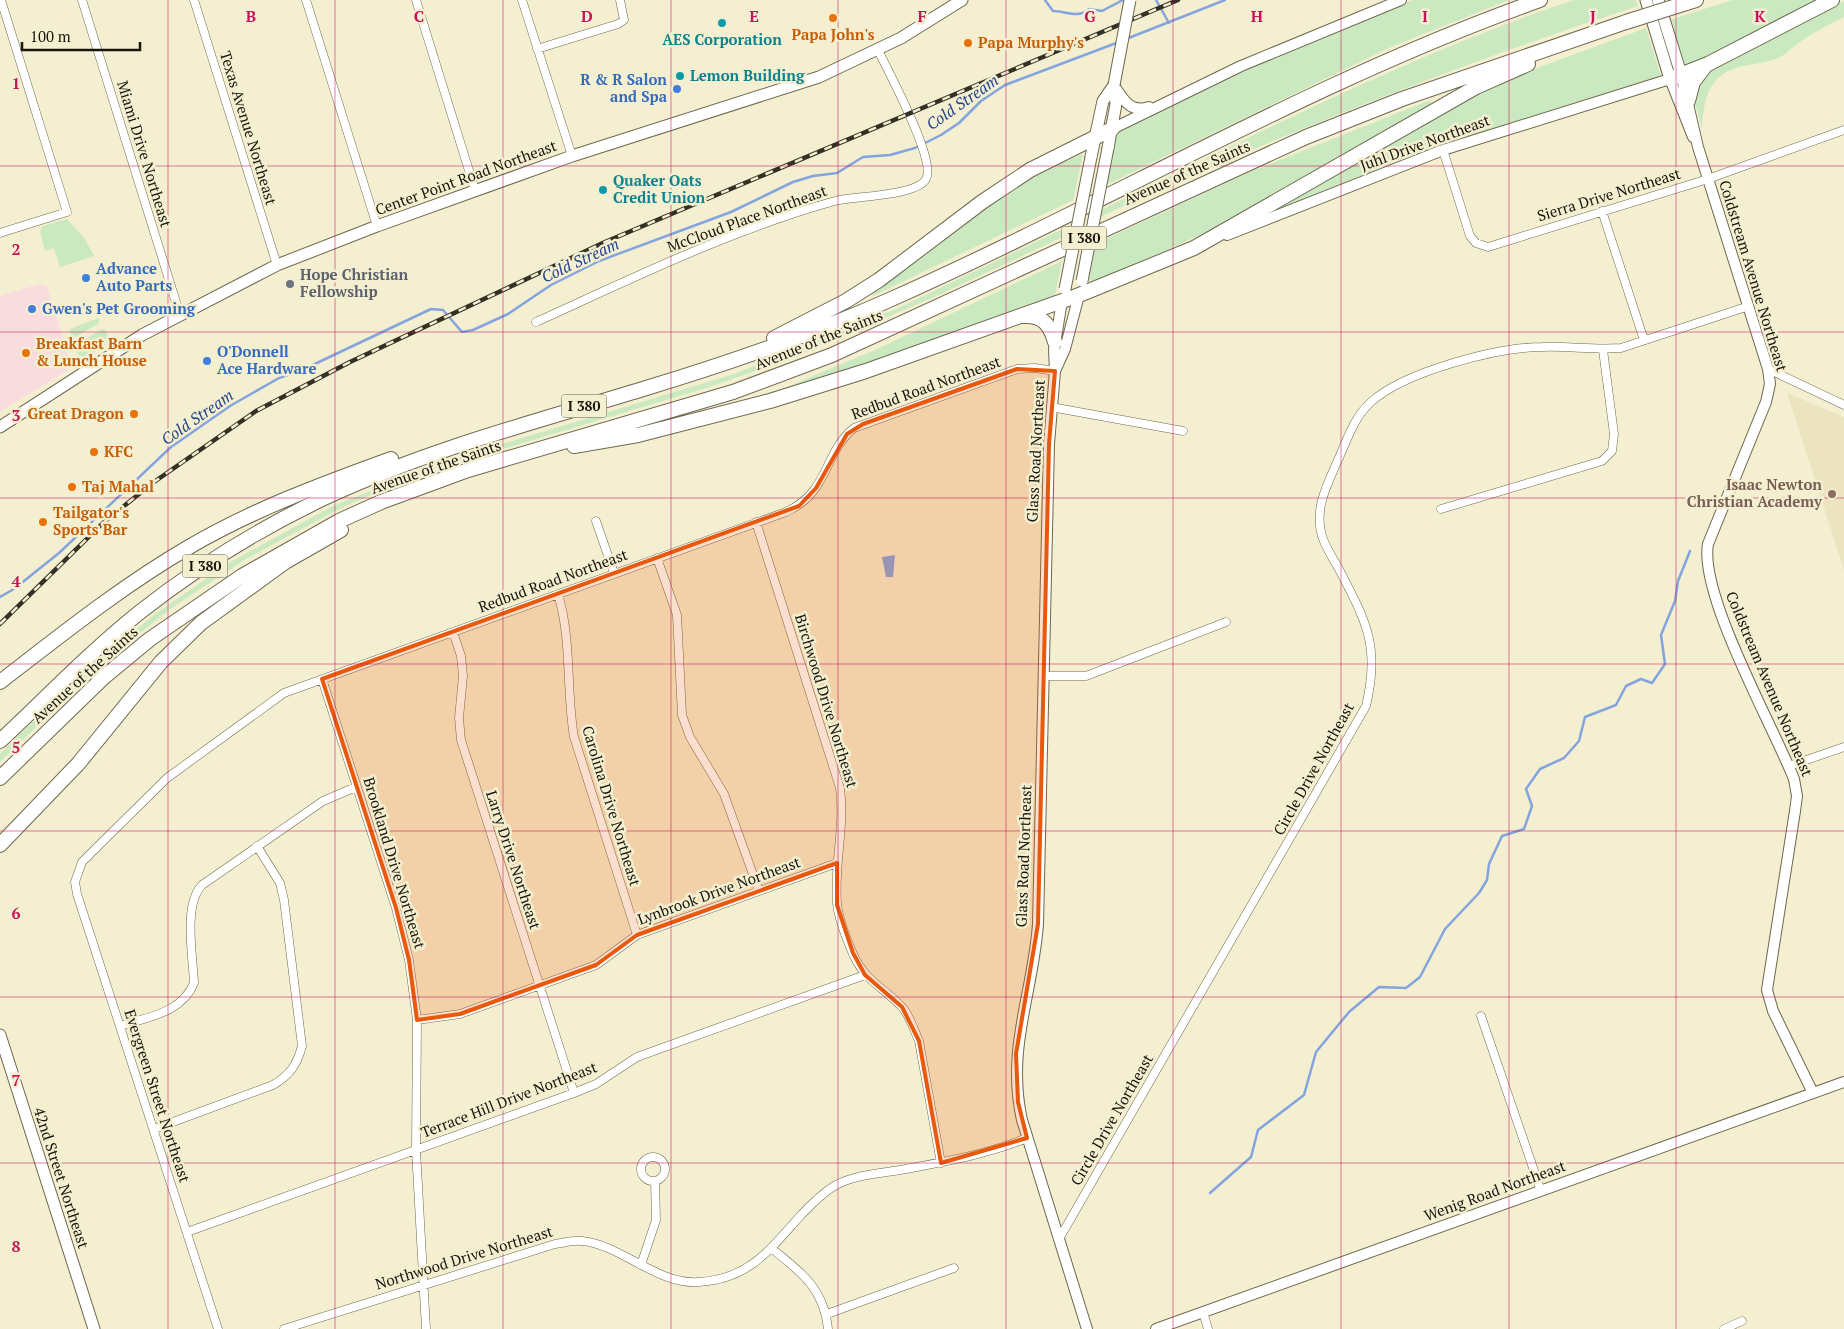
<svg xmlns="http://www.w3.org/2000/svg" width="1844" height="1329" viewBox="0 0 1844 1329" font-family="'PT Serif',serif">
<rect width="100%" height="100%" fill="#f5efd1"/>
<path fill="#f8dcde" d="M39 284 47 286 71 365 68 370 0 412V296Z"/>
<path fill="#ece4bf" d="M1787 393 1844 417V570Z"/>
<path fill="#cae9c1" d="M1413 0H1509L1391 47 1106 185 1117 128 1304 44Z
M1574 0H1636L1638 6C1454 66 1275 136 1100 217L1101 210C1256 134 1410 55 1574 0Z
M1732 0H1823L1686 67 1670 20Z
M1844 1V17C1828 25 1812 33 1797 44 1792 47 1787 53 1782 56 1772 62 1760 63 1749 65 1710 71 1704 94 1702 129L1694 100 1696 82 1710 69Z
M1646 28 1661 76 1454 141 1253 219 1433 115 1510 78Z
M1430 100 1432 105 1218 227 1102 279 1090 281 1087 278 1095 244 1250 172Z
M1083 154 1073 200 873 296 871 291 1030 176Z
M67 219 85 239 94 256 60 267 54 248 45 251 40 231 43 226Z
M1069 226 1067 235 939 295 784 361 706 388 416 475 341 508 246 559 170 609 97 668 0 762V754L74 681 155 614 232 561 333 506 433 465 734 374 896 309Z
M1062 261 1054 300 1041 301 941 339 778 393 777 391 875 350Z
M99 318V323L74 338H72L69 329Z
M102 329 106 330 108 339 106 345 95 350V352L87 357 78 355 75 348 76 345Z"/>
<path fill="#84a4de" d="M895 555 893 577H886L882 557Z"/>
<g fill="none" stroke-linecap="round" stroke-linejoin="round">
<path stroke="#84a4de" stroke-width="2.5" d="M1045 0 1053 11C1065 11 1079 19 1089 9L1102 11 1123 0
M1156 0 1169 23
M1126 39 1225 0
M0 597 14 589 59 553 171 447 230 406 279 378 302 370 431 309 443 310 462 332 473 330 508 314 551 285 599 261 731 212 793 182 813 176 837 173 863 157 890 155 915 148 941 135 959 123 981 101 1005 85 1119 42
M1210 1193 1251 1157 1258 1130 1304 1095 1316 1052 1349 1012 1379 987 1406 988 1420 977 1445 929 1479 893 1487 880 1489 864 1502 836 1524 829 1532 806 1526 789 1540 769 1564 758 1579 741 1585 717 1616 705 1626 686 1641 679 1652 683 1665 664 1661 635 1675 601 1678 581 1690 551"/>
<defs>
<path id="minor" d="M82 0 180 315
M194 0 277 265
M306 0 377 226
M416 0 475 190
M522 0 572 156
M537 49 618 24 624 20 620 0
M1443 150 1470 236 1476 243 1488 247 1708 179 1844 130
M1602 211 1644 340
M0 233 67 212 1 0
M536 322C633 278 733 229 835 201 854 196 917 196 926 179 937 161 888 71 878 50
M1768 369 1844 405
M1051 407 1183 431
M1441 509 1602 461 1612 451 1614 434 1603 350
M596 521 614 573
M756 522 840 788C845 827 834 864 837 903 838 918 847 940 853 954 865 981 883 987 902 1007 910 1016 914 1030 919 1041L941 1163
M657 558 677 615 682 715 690 737 724 794 759 891
M558 594C572 640 566 690 574 737L637 935
M453 632 461 656 463 676 459 718 461 740 574 1093
M1044 676H1086L1226 622
M322 679 396 908 409 960 417 1020 416 1150 426 1329
M1789 766 1844 747
M1481 1016 1541 1191
M417 1020 460 1014 596 965 637 935 837 863
M120 1026C148 1017 182 1013 194 983 193 956 183 905 202 885L323 801 356 787
M154 1129 273 1085C290 1075 297 1065 302 1046L284 900 280 883 257 846
M641 1169a12 12 0 1 1 24 0a12 12 0 1 1-24 0Z
M187 1232 574 1093 596 1084 637 1057 865 975
M1059 1239 1366 706C1380 648 1367 623 1341 573 1335 561 1326 549 1322 536 1314 509 1327 485 1338 460 1347 440 1354 417 1371 402 1404 372 1497 347 1542 347 1568 346 1594 350 1621 348L1749 306
M771 1248C801 1272 824 1288 828 1329
M641 1265 656 1220 655 1181
M1203 1312 1208 1329
M827 1314 954 1268
M218 1329 77 894 75 882 82 862 167 778 284 693 786 512C830 492 823 453 854 428L1017 369 1035 368 1055 371
M284 1329 555 1244C563 1243 573 1240 582 1241 622 1245 657 1285 699 1282 750 1279 770 1249 802 1214 812 1204 823 1192 836 1185 857 1174 884 1173 906 1169 948 1161 988 1154 1027 1138
M1724 1329 1742 1321"/>
<path id="tertiary" d="M1681 74 1698 147 1768 369 1770 384 1766 402 1708 544C1699 595 1773 726 1794 779L1797 796 1795 811 1767 990 1773 1011 1813 1093
M1115 87C1124 101 1131 113 1149 107
M1112 129 1241 66 1401 0
M1227 235 1443 150 1670 79 1693 137
M1062 301 1054 350 1055 371 1049 444 1038 924C1033 994 1006 1048 1022 1120L1087 1329
M1055 371 1065 349 1079 295
M1156 1329 1844 1082"/>
<path id="secondary" d="M1646 0 1670 79
M1658 0 1681 74
M1091 157 1103 101 1114 85 1116 104 1108 148
M0 427 142 335 277 265 377 226 572 156 819 77 901 38 962 0
M0 1035 94 1329"/>
<path id="motorway" d="M1686 3 1696 0
M1670 79 1708 64 1832 0
M1688 101 1693 82 1706 65
M1024 316C1043 315 1050 325 1055 342
M774 338 846 301 879 280 982 202 1030 170 1112 129
M574 446 638 435 770 401 866 371 1079 295 1194 248 1476 87 1528 64
M0 682C61 635 122 586 189 547 252 510 322 484 391 459
M0 741C46 698 90 652 140 612 196 568 259 529 324 498 426 450 535 422 643 389 726 364 808 336 887 301 1106 204 1314 80 1540 0
M0 778 104 677 150 639 242 576 339 521 381 502 468 470 733 392 832 355 1306 137 1402 99 1626 22
M0 845 78 764 161 662 201 623 285 562 341 530"/>
</defs>
<use href="#minor" stroke="#6e684e" stroke-width="9"/>
<use href="#tertiary" stroke="#6e684e" stroke-width="12"/>
<use href="#secondary" stroke="#6e684e" stroke-width="13"/>
<use href="#motorway" stroke="#6e684e" stroke-width="16"/>
<use href="#minor" stroke="#fff" stroke-width="8"/>
<use href="#tertiary" stroke="#fff" stroke-width="10"/>
<use href="#secondary" stroke="#fff" stroke-width="11"/>
<use href="#motorway" stroke="#fff" stroke-width="14"/>
<defs>
<path id="rail" d="M0 624 104 522 154 482 256 411 350 362 605 242 1178 0"/>
</defs>
<use href="#rail" stroke="#333124" stroke-width="4.5"/>
<use href="#rail" stroke="#f5efd1" stroke-width="2.5" stroke-dasharray="8" stroke-linecap="butt"/>
<defs>
<path id="secondary-bridge" d="M1114 85 1130 0
M1082 281 1108 148
M1065 289 1091 157"/>
<path id="motorway-bridge" d="M1626 22 1686 3"/>
</defs>
<use href="#secondary-bridge" stroke="#6e684e" stroke-width="13" stroke-linecap="butt"/>
<use href="#motorway-bridge" stroke="#6e684e" stroke-width="16" stroke-linecap="butt"/>
<use href="#secondary-bridge" stroke="#fff" stroke-width="11"/>
<use href="#motorway-bridge" stroke="#fff" stroke-width="14"/>
</g>
<path fill="#e8590c" fill-opacity="0.2" stroke="#e8590c" stroke-width="4" stroke-linejoin="round" d="M1017 369 1055 371 1049 444 1038 924 1016 1054 1018 1102 1027 1138 941 1163 919 1041 902 1007 865 975 853 953 837 905V863L637 935 596 965 460 1014 417 1020 409 960 396 908 322 679 799 506 816 488 847 434 863 424Z"/>
<path fill="none" stroke="#c2185b" stroke-width="1" stroke-opacity="0.55" d="M168 0V1329M335 0V1329M503 0V1329M671 0V1329M838 0V1329M1006 0V1329M1173 0V1329M1341 0V1329M1509 0V1329M1676 0V1329M0 166H1844M0 332H1844M0 498H1844M0 664H1844M0 831H1844M0 997H1844M0 1163H1844"/>
<g fill="#e8710a" stroke="#f5efd1" stroke-width="2">
<circle cx="833" cy="18" r="5"/>
<circle cx="968" cy="43" r="5"/>
<circle cx="26" cy="353" r="5"/>
<circle cx="134" cy="414" r="5"/>
<circle cx="94" cy="452" r="5"/>
<circle cx="72" cy="487" r="5"/>
<circle cx="43" cy="522" r="5"/>
</g>
<g fill="#0f9aa8" stroke="#f5efd1" stroke-width="2">
<circle cx="722" cy="23" r="5"/>
<circle cx="680" cy="76" r="5"/>
<circle cx="603" cy="190" r="5"/>
</g>
<g fill="#3f7fe0" stroke="#f5efd1" stroke-width="2">
<circle cx="677" cy="89" r="5"/>
<circle cx="86" cy="278" r="5"/>
<circle cx="32" cy="309" r="5"/>
<circle cx="207" cy="361" r="5"/>
</g>
<circle fill="#6b7280" stroke="#f5efd1" stroke-width="2" cx="290" cy="284" r="5"/>
<circle fill="#8d6e63" stroke="#f5efd1" stroke-width="2" cx="1832" cy="494" r="5"/>
<g text-anchor="middle" stroke-width="5" stroke-linejoin="round" paint-order="stroke">
<g fill="#f5efd1" stroke="#5a5646" stroke-width="1">
<rect x="1061.5" y="226.5" width="45" height="23" rx="4"/>
<rect x="561.5" y="394.5" width="45" height="23" rx="4"/>
<rect x="182.5" y="554.5" width="45" height="23" rx="4"/>
</g>
<g font-size="14" font-weight="bold" fill="#17150b">
<text x="1084" y="243">I 380</text>
<text x="584" y="411">I 380</text>
<text x="205" y="571">I 380</text>
</g>
<g font-size="15" font-weight="bold" fill="#c56008" stroke="#f5efd1" text-anchor="start">
<text x="833" y="40" text-anchor="middle">Papa John's</text>
<text x="978" y="48">Papa Murphy's</text>
<text x="36" y="349">Breakfast Barn<tspan x="36" dy="17">&amp; Lunch House</tspan></text>
<text x="124" y="419" text-anchor="end">Great Dragon</text>
<text x="104" y="457">KFC</text>
<text x="82" y="492">Taj Mahal</text>
<text x="53" y="518">Tailgator's<tspan x="53" dy="17">Sports Bar</tspan></text>
</g>
<g font-size="15" font-weight="bold" fill="#0d838f" stroke="#f5efd1" text-anchor="start">
<text x="722" y="45" text-anchor="middle">AES Corporation</text>
<text x="690" y="81">Lemon Building</text>
<text x="613" y="186">Quaker Oats<tspan x="613" dy="17">Credit Union</tspan></text>
</g>
<g font-size="15" font-weight="bold" fill="#366cbe" stroke="#f5efd1" text-anchor="start">
<text x="667" y="85" text-anchor="end">R &amp; R Salon<tspan x="667" dy="17">and Spa</tspan></text>
<text x="96" y="274">Advance<tspan x="96" dy="17">Auto Parts</tspan></text>
<text x="42" y="314">Gwen's Pet Grooming</text>
<text x="217" y="357">O'Donnell<tspan x="217" dy="17">Ace Hardware</tspan></text>
</g>
<g font-size="15" fill="#17150b" stroke="#f5efd1">
<text transform="translate(248 128) rotate(73)" y="5">Texas Avenue Northeast</text>
<text transform="translate(1425 143) rotate(-20)" y="5">Juhl Drive Northeast</text>
<text transform="translate(144 154) rotate(73)" y="5">Miami Drive Northeast</text>
<text transform="translate(1187 173) rotate(-24)" y="5">Avenue of the Saints</text>
<text transform="translate(466 178) rotate(-20)" y="5">Center Point Road Northeast</text>
<text transform="translate(1609 195) rotate(-17)" y="5">Sierra Drive Northeast</text>
<text transform="translate(747 219) rotate(-20)" y="5">McCloud Place Northeast</text>
<text transform="translate(1753 276) rotate(73)" y="5">Coldstream Avenue Northeast</text>
<text transform="translate(819 340) rotate(-22)" y="5">Avenue of the Saints</text>
<text transform="translate(926 388) rotate(-20)" y="5">Redbud Road Northeast</text>
<text transform="translate(1036 451) rotate(-87)" y="5">Glass Road Northeast</text>
<text transform="translate(436 467) rotate(-19)" y="5">Avenue of the Saints</text>
<text transform="translate(553 581) rotate(-20)" y="5">Redbud Road Northeast</text>
<text transform="translate(85 675) rotate(-42)" y="5">Avenue of the Saints</text>
<text transform="translate(1769 684) rotate(67)" y="5">Coldstream Avenue Northeast</text>
<text transform="translate(826 701) rotate(73)" y="5">Birchwood Drive Northeast</text>
<text transform="translate(1314 769) rotate(-61)" y="5">Circle Drive Northeast</text>
<text transform="translate(611 806) rotate(73)" y="5">Carolina Drive Northeast</text>
<text transform="translate(1024 856) rotate(-88)" y="5">Glass Road Northeast</text>
<text transform="translate(513 860) rotate(72)" y="5">Larry Drive Northeast</text>
<text transform="translate(394 863) rotate(73)" y="5">Brookland Drive Northeast</text>
<text transform="translate(719 891) rotate(-20)" y="5">Lynbrook Drive Northeast</text>
<text transform="translate(157 1096) rotate(72)" y="5">Evergreen Street Northeast</text>
<text transform="translate(509 1100) rotate(-21)" y="5">Terrace Hill Drive Northeast</text>
<text transform="translate(1112 1120) rotate(-60)" y="5">Circle Drive Northeast</text>
<text transform="translate(61 1178) rotate(72)" y="5">42nd Street Northeast</text>
<text transform="translate(1495 1191) rotate(-20)" y="5">Wenig Road Northeast</text>
<text transform="translate(464 1258) rotate(-17)" y="5">Northwood Drive Northeast</text>
</g>
<g font-size="15" font-weight="bold" fill="#5b616d" stroke="#f5efd1" text-anchor="start">
<text x="300" y="280">Hope Christian<tspan x="300" dy="17">Fellowship</tspan></text>
</g>
<g font-size="15" font-weight="bold" fill="#785e54" stroke="#f5efd1" text-anchor="end">
<text x="1822" y="490">Isaac Newton<tspan x="1822" dy="17">Christian Academy</tspan></text>
</g>
<g font-size="16" font-style="italic" fill="#23458b" stroke="#f5efd1">
<text transform="translate(962 102) rotate(-35)" y="6">Cold Stream</text>
<text transform="translate(580 260) rotate(-25)" y="6">Cold Stream</text>
<text transform="translate(197 417) rotate(-35)" y="6">Cold Stream</text>
</g>
</g>
<g font-size="16" text-anchor="middle" font-weight="bold" fill="#c2185b" stroke="#f5efd1" stroke-width="5" stroke-linejoin="round" paint-order="stroke">
<text x="251" y="22">B</text>
<text x="419" y="22">C</text>
<text x="587" y="22">D</text>
<text x="754" y="22">E</text>
<text x="922" y="22">F</text>
<text x="1090" y="22">G</text>
<text x="1257" y="22">H</text>
<text x="1425" y="22">I</text>
<text x="1593" y="22">J</text>
<text x="1760" y="22">K</text>
<text x="16" y="89">1</text>
<text x="16" y="255">2</text>
<text x="16" y="421">3</text>
<text x="16" y="587">4</text>
<text x="16" y="753">5</text>
<text x="16" y="919">6</text>
<text x="16" y="1086">7</text>
<text x="16" y="1252">8</text>
</g>
<path d="M22 42v8h118v-8" fill="none" stroke="#17150b" stroke-width="2.5"/>
<text x="30" y="42" font-size="15" fill="#17150b" stroke="#f5efd1" stroke-width="4" paint-order="stroke">100 m</text>
</svg>
